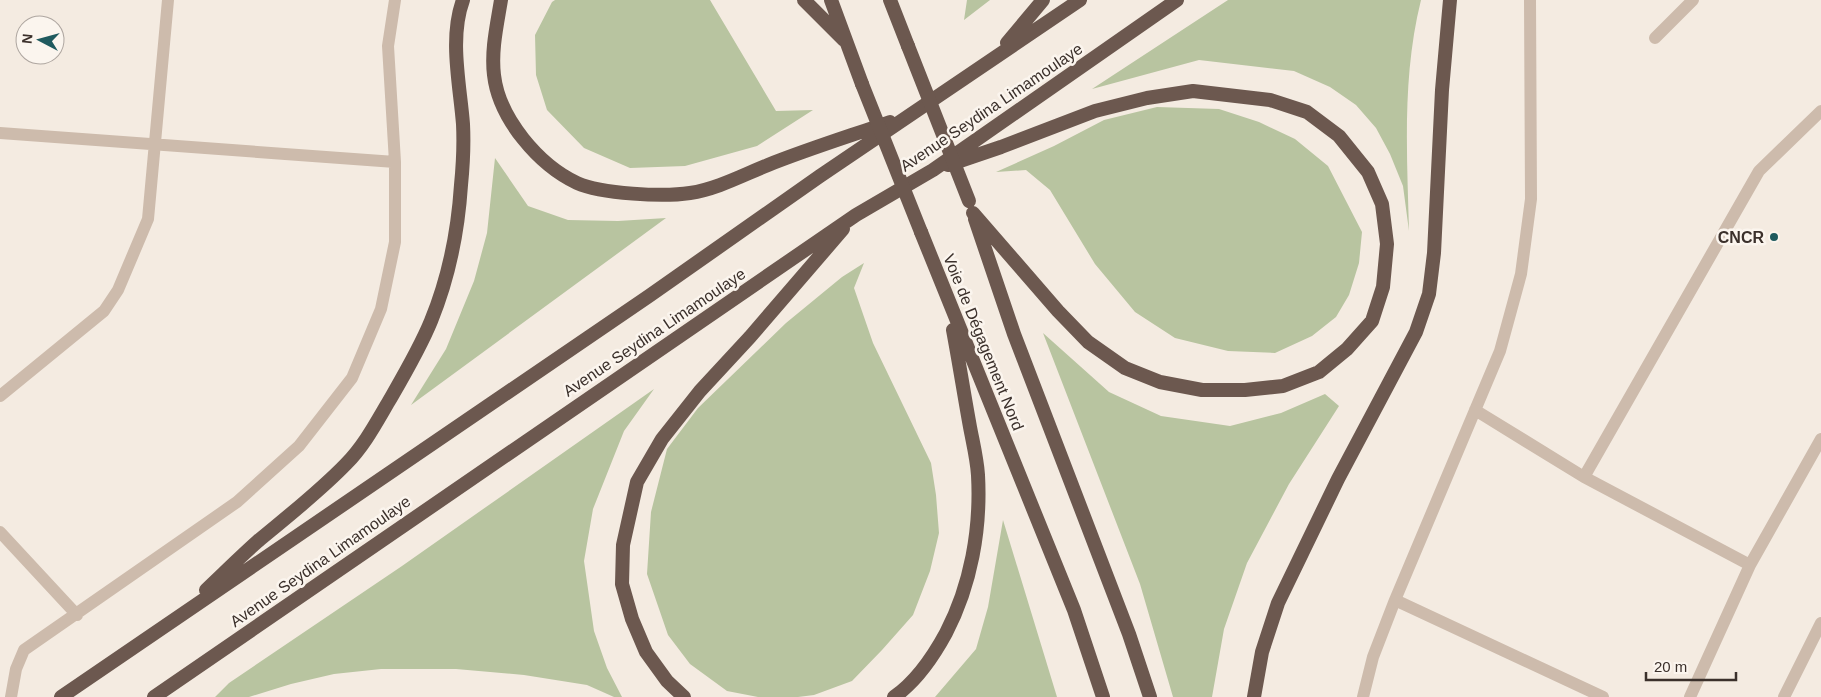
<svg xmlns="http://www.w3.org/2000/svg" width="1821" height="697" viewBox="0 0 1821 697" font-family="Arial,sans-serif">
<rect width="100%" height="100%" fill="#f4ebe1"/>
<path fill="#b8c4a0" d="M555 0H710L776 111 813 110 757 146 685 166 630 168 584 148 547 110 536 75 535 35 552 2Z
M967 0H990L964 20Z
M1228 0H1421C1402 76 1407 154 1409 231L1403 186 1390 154 1376 128 1356 105 1330 87 1294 71 1199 60 1092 89Z
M1157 107 1219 109 1259 122 1295 139 1328 166 1362 232 1359 263 1349 295 1336 317 1312 336 1275 353 1228 351 1175 338 1135 312 1095 264 1050 190 1026 170 996 172 1054 146 1104 120Z
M495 158 528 206 568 220 618 221 666 218 411 405 446 349 474 281 487 233Z
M864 263 854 288 873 343 931 463 936 495 939 533 930 571 913 615 882 650 852 681 814 695 798 697H758L727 691 690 664 668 635 647 574 651 512 667 449 698 408 786 323 842 277Z
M1043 333 1109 392 1161 416 1230 426 1281 413 1325 394 1339 406 1289 484 1247 563 1224 629 1212 697H1173L1140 584Z
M654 389 624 431 593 509 584 561 594 631 607 668 622 697H614L587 685 524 675 456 669H381L334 674 291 684 249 697H215L229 683 402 566Z
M1003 520 1057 697H935L976 649 988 607Z"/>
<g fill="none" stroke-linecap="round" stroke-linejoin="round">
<path stroke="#cdbbac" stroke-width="12" d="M1784 697 1821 623"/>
<path stroke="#cdbbac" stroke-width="12" d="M1655 38 1693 0
M0 133 395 162
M0 396 104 311 118 290 148 219 168 0
M1475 410 1584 477 1750 565
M1584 477 1759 171 1821 111
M0 532 77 615
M1395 600 1603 697
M11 697 16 669 24 650 237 502 299 446 352 378 381 309 395 242V162L388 46 395 0
M1363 697 1373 657 1395 600 1500 351 1521 274 1531 199 1530 0
M1690 697 1750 565 1821 439"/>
<path stroke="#6c584f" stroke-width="14" d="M501 0C497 25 491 50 494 75 499 119 539 165 577 183 601 194 664 197 690 193 717 189 743 175 768 165 808 149 850 136 890 122
M804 0 844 40
M831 0 862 84
M890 0 908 46
M1007 43 1043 0
M948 165 1001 147 1095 111 1147 98 1193 91 1270 100 1307 112 1339 136 1368 172 1382 204 1387 244 1383 287 1372 321 1347 349 1319 372 1283 386 1245 390H1202L1160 382 1125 368 1088 342 1058 311 973 213
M975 219 1014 334 1129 634 1150 697
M921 232 1074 610 1103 697
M206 590C223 574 240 557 258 541 288 516 319 492 346 464 364 446 376 423 389 401 404 375 420 348 431 321 449 277 458 231 461 185 463 165 464 144 463 124 460 85 449 38 463 0
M61 697 649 296 820 176 1080 0
M154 697 856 215 933 170 1177 0
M684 697 667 681 646 652 632 619 622 584 623 545 637 482 662 439 700 391 750 337 843 229
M894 697C917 681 933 657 946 633 971 585 981 529 978 475 977 459 973 443 970 427 964 394 959 362 953 330
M1254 697 1262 652 1278 603 1338 479 1416 332 1429 294 1434 253 1442 90 1450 0"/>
<path stroke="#6c584f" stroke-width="14" d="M908 46 969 201
M862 84 921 232"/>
</g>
<circle fill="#1f5a5e" stroke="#fbf5ee" stroke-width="2" cx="1774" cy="237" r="5"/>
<g text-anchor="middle" stroke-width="5" stroke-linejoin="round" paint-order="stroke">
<g font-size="16" fill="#3b302b" stroke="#fbf5ee">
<text transform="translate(991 107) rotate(-34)" y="6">Avenue Seydina Limamoulaye</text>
<text transform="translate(654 332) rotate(-34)" y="6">Avenue Seydina Limamoulaye</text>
<text transform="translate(984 342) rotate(68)" y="6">Voie de Dégagement Nord</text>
<text transform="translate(320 561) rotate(-35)" y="6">Avenue Seydina Limamoulaye</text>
</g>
<g font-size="16" font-weight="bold" fill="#3b302b" stroke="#fbf5ee" text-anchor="end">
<text x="1764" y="243">CNCR</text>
</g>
</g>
<g transform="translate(40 40) rotate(276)"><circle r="24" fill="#fbf5ee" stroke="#aea6a0"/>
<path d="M0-4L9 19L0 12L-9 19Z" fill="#1f5a5e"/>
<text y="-8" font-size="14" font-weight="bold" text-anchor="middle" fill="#3b302b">N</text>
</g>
<path d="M1646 672v8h90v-8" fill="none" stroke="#3b302b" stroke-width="2.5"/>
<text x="1654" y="672" font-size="15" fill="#3b302b" stroke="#fbf5ee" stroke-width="4" paint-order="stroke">20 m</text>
</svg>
